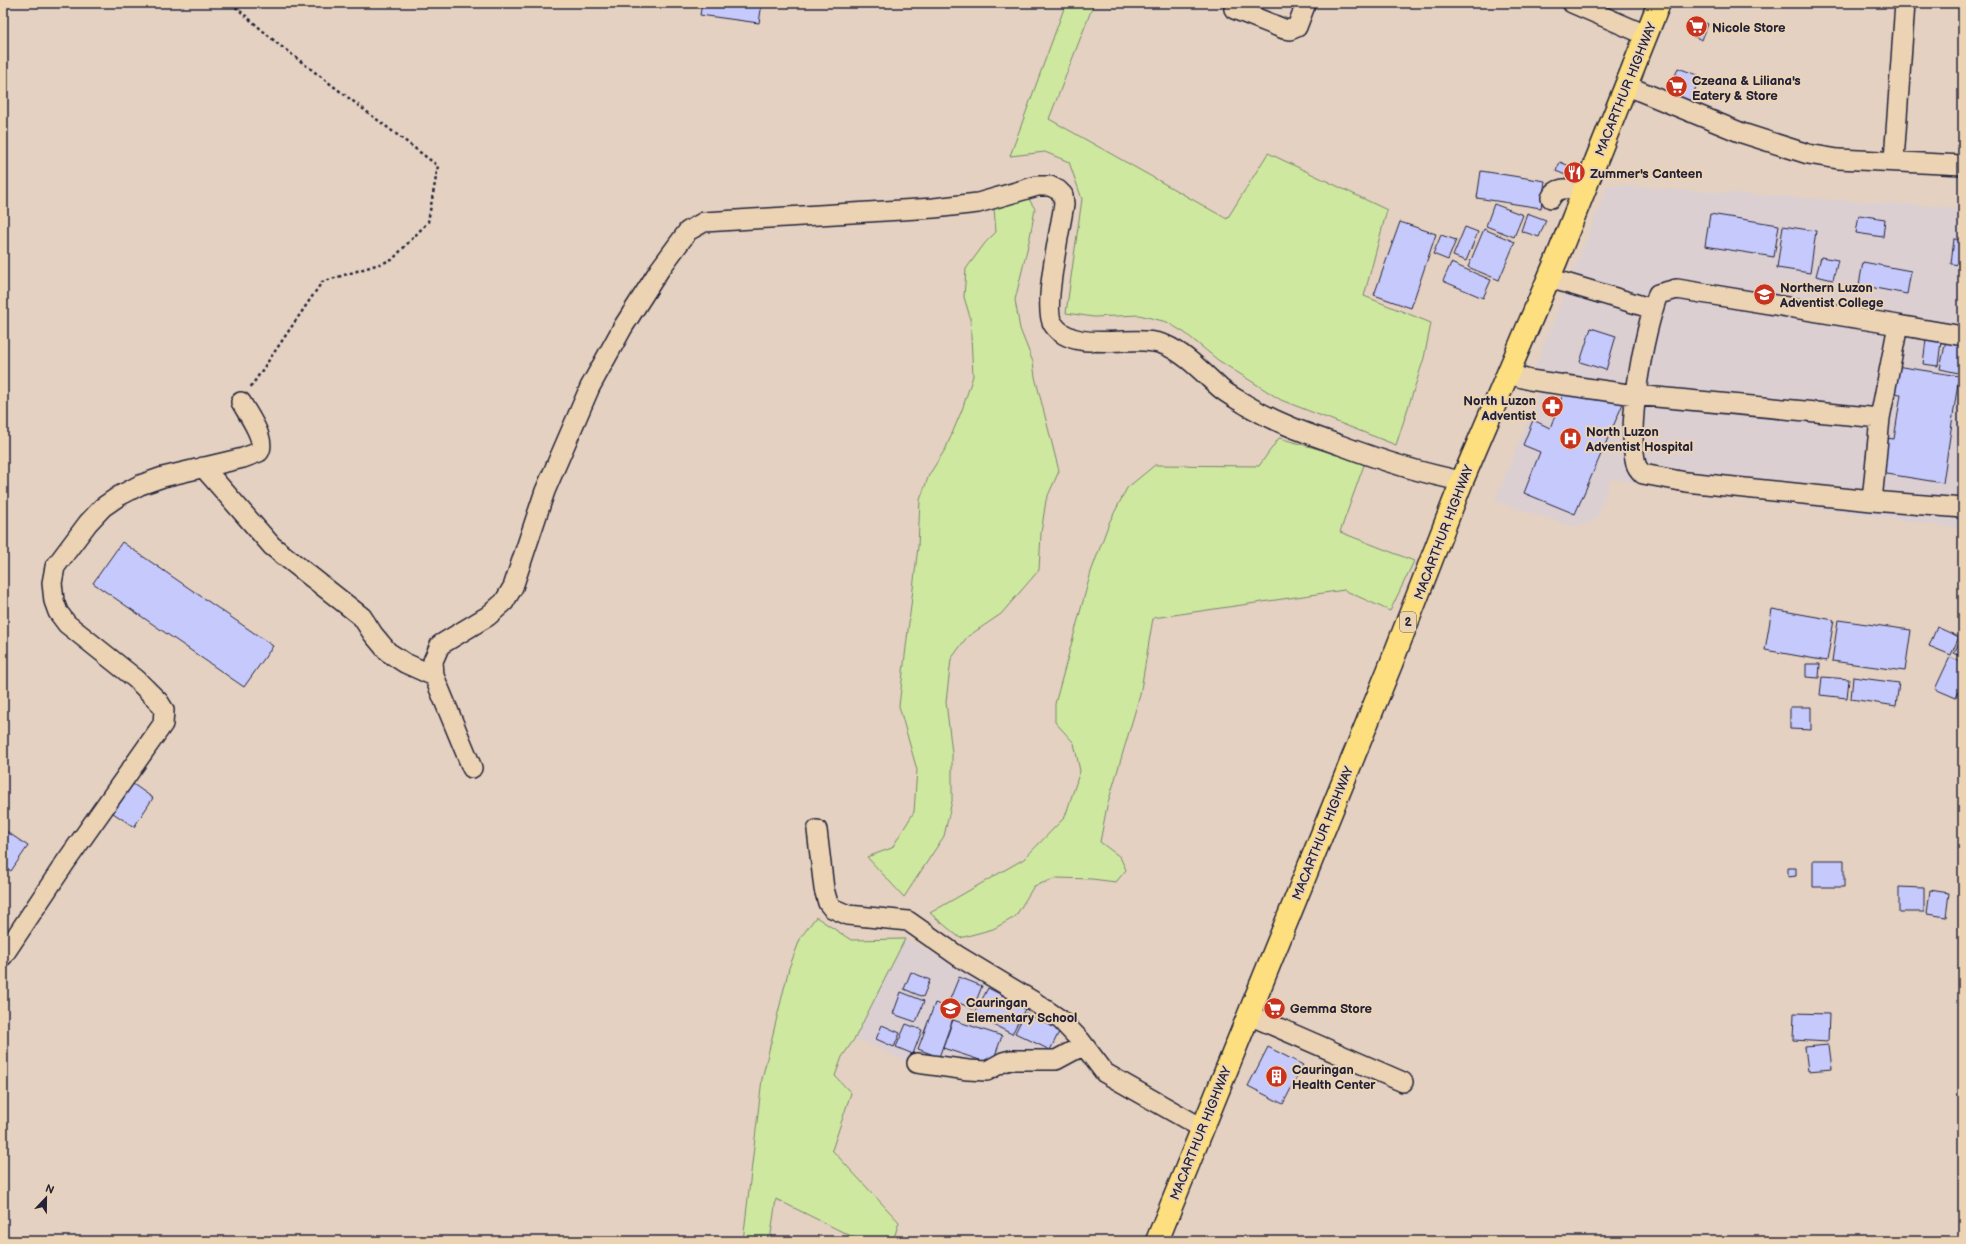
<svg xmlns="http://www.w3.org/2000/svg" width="1966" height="1244" viewBox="0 0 1966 1244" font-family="'Balsamiq Sans',sans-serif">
<rect width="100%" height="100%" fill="#e4d1c1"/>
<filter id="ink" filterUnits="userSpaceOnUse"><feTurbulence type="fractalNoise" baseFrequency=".025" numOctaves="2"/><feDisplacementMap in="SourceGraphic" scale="8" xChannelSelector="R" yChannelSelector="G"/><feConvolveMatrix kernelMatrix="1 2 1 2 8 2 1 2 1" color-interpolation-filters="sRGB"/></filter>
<g filter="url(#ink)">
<path fill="#dbcfd2" d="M1608 185 1963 208V529L1611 479 1596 520 1573 527 1495 501 1542 386 1530 380Z
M905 939 1000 987 1061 1030 1050 1059 987 1068 901 1059 855 1038Z"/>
<path fill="#cee89f" stroke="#78856d" d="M1066 3H1094L1049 119 1227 219 1268 153 1387 210 1364 296 1431 323 1424 358 1396 445 1281 400 1218 360 1185 333 1167 322 1139 315 1094 317 1066 313 1082 199 1069 162 1045 152 1010 156Z
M1029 199 1035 209 1030 237 1015 300 1020 329 1033 362 1035 377 1059 471 1046 500 1041 533 1039 570 1001 614 967 637 951 659 946 702 952 753V801L944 836 904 897 867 857 892 848 914 812 917 770 899 706 918 547 920 500 929 475 946 448 962 410 973 376 970 317 964 297 966 269 985 243 996 232 994 208Z
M1279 438 1365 462 1340 532 1414 561 1390 611 1344 590 1153 618 1140 695 1107 806 1100 842 1120 857 1126 870 1116 882 1092 879 1057 878 1034 886 1015 917 993 929 960 938 930 913 1024 859 1065 817 1080 771 1074 743 1055 722V704L1091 572 1109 523 1127 488 1155 465 1259 466Z
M816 917 851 940 905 939 855 1038 842 1057 835 1076 851 1093 832 1150 899 1222 893 1241H861L776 1199 770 1241H743L762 1079 789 968 801 937Z"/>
<path fill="#c6c9fb" stroke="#22223b" d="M702 3H762L759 23 700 15Z
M1695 19 1708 24 1702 40 1688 34Z
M1678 68 1700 76 1690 103 1668 95Z
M1560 162 1581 171 1577 180 1556 171Z
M1481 171 1545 181 1541 208 1477 198Z
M1494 204 1523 215 1514 237 1486 226Z
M1527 213 1546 220 1539 237 1521 231Z
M1710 214 1779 225 1774 257 1705 246Z
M1859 215 1885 219 1883 237 1856 233Z
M1400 222 1436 234 1411 308 1374 295Z
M1783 226 1816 231 1810 273 1777 268Z
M1465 227 1478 232 1466 261 1453 256Z
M1484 229 1515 242 1499 280 1468 267Z
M1441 235 1456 240 1448 260 1433 254Z
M1954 239 1963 240V265L1951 264Z
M1821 257 1838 260 1833 280 1816 276Z
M1863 262 1911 271 1907 294 1859 285Z
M1451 263 1491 280 1483 298 1443 281Z
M1591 328 1616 336 1606 370 1580 362Z
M1926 339 1941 341 1938 366 1923 364Z
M1946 340 1963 343V374L1940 369Z
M1896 366 1959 376 1943 483 1881 473 1886 438 1894 439 1901 394 1892 393Z
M1564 392 1625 399 1575 514 1524 493 1540 452 1523 445 1533 420 1550 428Z
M1963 469V488H1960Z
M122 542 273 646 244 687 93 583Z
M1772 609 1834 620 1827 661 1765 650Z
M1838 620 1911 630 1905 671 1832 661Z
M1937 627 1959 637 1951 655 1929 646Z
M1959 643 1963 645V657L1954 653Z
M1950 657 1963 663V683L1956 698 1935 689Z
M1806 664H1820L1819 678 1806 677Z
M1822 677 1849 679 1847 698 1820 695Z
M1853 677 1899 683 1896 706 1851 699Z
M1790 707H1811V730L1790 729Z
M133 784 153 798 134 827 113 813Z
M3 829 28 846 11 871 3 865Z
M1813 860H1844V887H1813Z
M1788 868H1796V876L1788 877Z
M1899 887 1924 888V912H1899Z
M1930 890 1949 893 1946 917 1927 914Z
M911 972 930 980 923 997 904 989Z
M959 977 982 986 973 1009 950 999Z
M988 988 1026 1007 1012 1034 974 1015Z
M901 992 924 1001 916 1022 893 1014Z
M1275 1002 1283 1006 1278 1016 1270 1013Z
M935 1003 956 1010 939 1057 918 1049Z
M1025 1013 1060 1030 1050 1050 1015 1033Z
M1794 1013 1829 1014 1828 1042 1793 1040Z
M953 1020 1002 1036 992 1064 943 1048Z
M906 1024 922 1030 913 1054 896 1047Z
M882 1025 900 1033 894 1047 876 1039Z
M1829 1045 1832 1069 1808 1071 1805 1047Z
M1268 1047 1303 1065 1283 1104 1248 1086Z"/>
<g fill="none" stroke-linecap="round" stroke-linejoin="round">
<defs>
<path id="minor" d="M1572 3 1646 35
M1234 9 1284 29 1290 30 1297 27 1306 3
M1625 85 1742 133 1808 154 1838 159 1963 165
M1894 160 1905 3
M1551 198C1557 184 1573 190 1585 190
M1549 278 1653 309
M1963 336 1898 325 1880 418 1872 501 1963 508
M1508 374 1530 380 1635 395 1880 418
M203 467 272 546 362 617 373 634 388 652 405 663 434 676
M1872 501 1686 482 1643 474C1640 471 1637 468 1636 464 1626 424 1644 334 1658 294L1677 289 1898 325
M472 768 434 676 433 661 440 645 488 616 504 602 513 587 545 491 590 387 623 327 660 269 688 231 704 222 934 208 978 203 1037 186H1050L1058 190 1063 195 1064 204C1061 226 1042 308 1053 324 1074 356 1134 332 1165 345 1186 354 1203 373 1220 388 1228 395 1239 400 1248 406 1277 423 1308 434 1340 445 1380 460 1420 473 1462 481
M817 830 824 889 828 903 832 908 848 915 908 921 958 956 1036 1003 1061 1020 1080 1040 1105 1073 1202 1128
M3 956 65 863 163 724 164 710 159 702 136 679 67 624 58 612 54 601 52 583 55 567 88 523 103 507 119 496 140 485 163 477 243 458 259 452C267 440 247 413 241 402
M1249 1015 1403 1082
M917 1063 968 1070 987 1071 1003 1062 1011 1060H1056L1084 1045"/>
<path id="highway" d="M1157 1241 1391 664 1462 481 1556 261 1659 3"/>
</defs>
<use href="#minor" stroke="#22223b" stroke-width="22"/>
<use href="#highway" stroke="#22223b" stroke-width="25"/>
<path stroke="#22223b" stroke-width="2.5" stroke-dasharray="3 3" stroke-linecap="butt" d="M231 3 278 44 438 166 428 222 392 260 322 282 250 388"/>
<use href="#minor" stroke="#ebd3b3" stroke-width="19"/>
<use href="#highway" stroke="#fedf80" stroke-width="22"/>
</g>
</g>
<defs>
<symbol id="supermarket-disc" viewBox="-11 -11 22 22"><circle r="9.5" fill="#c8321e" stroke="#ebd3b3"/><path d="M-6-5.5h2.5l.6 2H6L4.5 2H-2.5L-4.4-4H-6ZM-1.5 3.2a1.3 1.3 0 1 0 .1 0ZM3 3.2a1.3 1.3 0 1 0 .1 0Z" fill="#fff"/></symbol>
<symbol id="restaurant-disc" viewBox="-11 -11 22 22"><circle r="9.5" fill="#c8321e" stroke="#ebd3b3"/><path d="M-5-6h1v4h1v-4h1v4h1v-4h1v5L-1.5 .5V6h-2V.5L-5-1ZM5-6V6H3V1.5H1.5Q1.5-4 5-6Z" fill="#fff"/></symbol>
<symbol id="school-disc" viewBox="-11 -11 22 22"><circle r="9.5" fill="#c8321e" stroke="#ebd3b3"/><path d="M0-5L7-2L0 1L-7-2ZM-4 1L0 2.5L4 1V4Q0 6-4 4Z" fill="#fff"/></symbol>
<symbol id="pharmacy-disc" viewBox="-11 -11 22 22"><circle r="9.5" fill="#c8321e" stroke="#ebd3b3"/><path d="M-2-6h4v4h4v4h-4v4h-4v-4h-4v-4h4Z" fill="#fff"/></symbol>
<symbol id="hospital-disc" viewBox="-11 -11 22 22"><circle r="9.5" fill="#c8321e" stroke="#ebd3b3"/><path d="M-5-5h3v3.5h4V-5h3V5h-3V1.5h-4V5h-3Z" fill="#fff"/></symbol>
<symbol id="building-disc" viewBox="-11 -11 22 22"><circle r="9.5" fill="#c8321e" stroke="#ebd3b3"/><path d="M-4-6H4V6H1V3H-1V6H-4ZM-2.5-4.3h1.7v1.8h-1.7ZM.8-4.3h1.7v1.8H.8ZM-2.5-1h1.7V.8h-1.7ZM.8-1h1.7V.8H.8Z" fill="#fff"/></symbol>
</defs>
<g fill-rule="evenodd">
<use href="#supermarket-disc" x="1684" y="14" width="25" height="25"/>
<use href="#supermarket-disc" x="1664" y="74" width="25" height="25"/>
<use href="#restaurant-disc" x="1562" y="160" width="25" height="25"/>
<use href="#school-disc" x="1752" y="282" width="25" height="25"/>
<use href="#pharmacy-disc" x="1540" y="394" width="25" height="25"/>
<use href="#hospital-disc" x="1558" y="426" width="25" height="25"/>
<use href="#supermarket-disc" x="1262" y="996" width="25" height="25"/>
<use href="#school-disc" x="938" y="996" width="25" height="25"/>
<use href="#building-disc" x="1264" y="1064" width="25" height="25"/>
</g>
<g text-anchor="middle" stroke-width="4" stroke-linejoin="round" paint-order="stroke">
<rect fill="#ebd3b3" stroke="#5e575f" stroke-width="1" x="1400" y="612" width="16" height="20" rx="3"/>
<g font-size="12" font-weight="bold" fill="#22223b">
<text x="1408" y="626">2</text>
</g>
<g font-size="13" font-weight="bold" fill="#22223b" stroke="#ebd3b3" text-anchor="start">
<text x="1712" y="32">Nicole Store</text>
<text x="1692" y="85">Czeana &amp; Liliana's<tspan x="1692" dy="15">Eatery &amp; Store</tspan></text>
<text x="1590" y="178">Zummer's Canteen</text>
<text x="1780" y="292">Northern Luzon<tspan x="1780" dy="15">Adventist College</tspan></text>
<text x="1536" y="405" text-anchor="end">North Luzon<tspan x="1536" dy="15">Adventist</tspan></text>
<text x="1586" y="436">North Luzon<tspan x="1586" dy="15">Adventist Hospital</tspan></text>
<text x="966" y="1007">Cauringan<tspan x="966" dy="15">Elementary School</tspan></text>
<text x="1290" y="1013">Gemma Store</text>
<text x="1292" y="1074">Cauringan<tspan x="1292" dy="15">Health Center</tspan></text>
</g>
<g font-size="13" fill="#22223b" stroke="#ebd3b3">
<text transform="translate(1625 89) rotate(-68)" y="5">MACARTHUR HIGHWAY</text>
<text transform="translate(1443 532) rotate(-69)" y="5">MACARTHUR HIGHWAY</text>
<text transform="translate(1322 833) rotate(-68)" y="5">MACARTHUR HIGHWAY</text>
<text transform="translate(1200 1133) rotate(-68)" y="5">MACARTHUR HIGHWAY</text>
</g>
</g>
<rect width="1966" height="1244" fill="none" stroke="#ebd3b3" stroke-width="16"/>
<rect x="8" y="8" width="1950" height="1228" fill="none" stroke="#22223b" stroke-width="1.5" filter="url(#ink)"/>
<g transform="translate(46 1198) rotate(22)" stroke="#ebd3b3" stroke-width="3" paint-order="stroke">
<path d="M0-3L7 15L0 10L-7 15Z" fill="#22223b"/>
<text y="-6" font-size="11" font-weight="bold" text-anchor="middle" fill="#22223b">N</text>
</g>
</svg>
